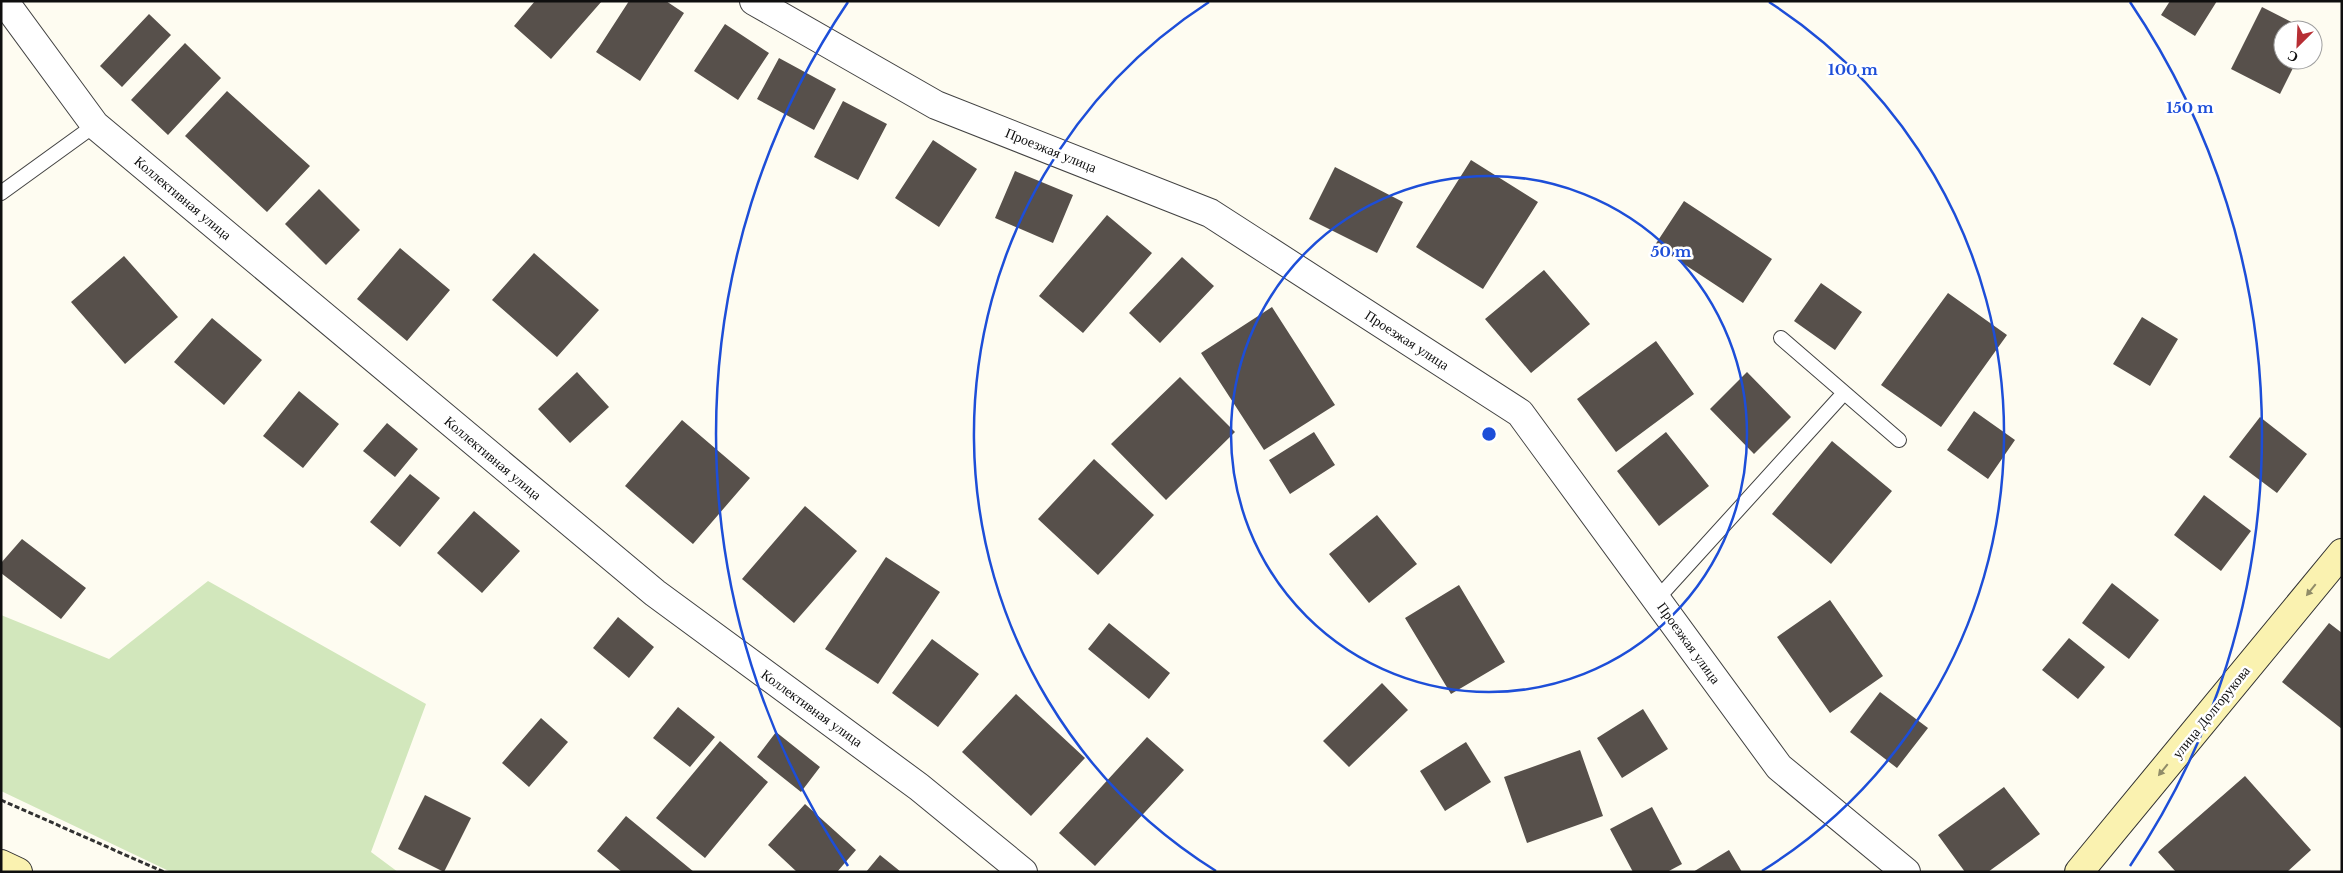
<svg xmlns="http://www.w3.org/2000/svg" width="2343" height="873" viewBox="0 0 2343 873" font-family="'Libre Baskerville',serif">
<rect width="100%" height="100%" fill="#fefcf1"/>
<path fill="#d2e7bc" d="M208 581 426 704 371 852 398 872H171L1 791V615L109 659Z"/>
<path fill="#57504b" d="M535 1H602L551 59 514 26Z
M629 1H666L684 13 640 81 596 52Z
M2170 1H2217L2195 36 2161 15Z
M2262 7 2307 30H2283V60H2297L2280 94 2231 69Z
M149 14 171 35 122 87 100 66Z
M725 24 769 53 738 100 694 71Z
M185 43 221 78 168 135 131 100Z
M779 58 836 89 814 130 757 99Z
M227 91 310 166 267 212 185 136Z
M843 101 887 124 858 180 814 157Z
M933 140 977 169 939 227 895 198Z
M1471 160 1538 202 1483 289 1416 247Z
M1335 167 1403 202 1377 253 1309 219Z
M1015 171 1073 195 1053 243 995 218Z
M319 189 360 230 326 265 285 224Z
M1684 201 1772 259 1743 303 1655 245Z
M1107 215 1152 253 1083 333 1039 296Z
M400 248 450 290 407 341 357 299Z
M534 253 599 310 557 357 492 300Z
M124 256 178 317 125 364 71 302Z
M1182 257 1214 286 1160 343 1129 313Z
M1544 270 1590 324 1531 373 1485 319Z
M1821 283 1862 312 1835 350 1794 321Z
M1948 293 2007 335 1941 427 1881 385Z
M1272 307 1335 405 1264 450 1201 353Z
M2142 317 2178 339 2150 386 2113 364Z
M212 318 262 360 224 405 174 362Z
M1656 341 1694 394 1616 452 1577 399Z
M577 372 609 407 570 443 538 409Z
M1747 372 1791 417 1754 454 1710 409Z
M1180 377 1235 432 1166 500 1111 444Z
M299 391 339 424 303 468 263 436Z
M1974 411 2015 440 1988 479 1947 450Z
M2260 417 2307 454 2277 493 2229 457Z
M682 420 750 478 693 544 625 486Z
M387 423 418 449 395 477 363 451Z
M1314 432 1335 465 1290 494 1269 460Z
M1666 432 1709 486 1659 526 1617 471Z
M1832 441 1892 491 1831 564 1772 514Z
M1094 459 1154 515 1098 575 1038 519Z
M410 474 440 498 400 547 370 522Z
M2204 495 2251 531 2221 571 2174 535Z
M805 506 857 551 794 623 742 579Z
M474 511 520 551 482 593 437 553Z
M1377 515 1417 564 1369 603 1329 554Z
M22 539 86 588 61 619 1 573V563Z
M886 557 940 592 878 684 825 649Z
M2112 583 2159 620 2129 659 2082 623Z
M1459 585 1505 662 1451 694 1405 618Z
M1830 600 1883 676 1830 713 1777 637Z
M618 617 654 647 629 678 593 648Z
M1109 623 1170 673 1149 699 1088 649Z
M2329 623 2342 633V729L2282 682Z
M2069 638 2105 667 2078 699 2042 670Z
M932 639 979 674 938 727 892 693Z
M1382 683 1408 710 1349 767 1323 741Z
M1880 692 1928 728 1897 768 1850 732Z
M1016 694 1085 758 1031 816 962 752Z
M678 707 715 737 690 767 653 738Z
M1643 709 1668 749 1622 778 1597 738Z
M541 718 568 742 529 787 502 763Z
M776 732 820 767 801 792 757 757Z
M1147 737 1184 770 1095 866 1059 833Z
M720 741 768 782 705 858 656 818Z
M1466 742 1491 782 1445 811 1420 771Z
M1580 750 1603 816 1527 843 1504 777Z
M2245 776 2311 850 2287 872H2176L2158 852Z
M2004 787 2040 834 1988 872H1965L1938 835Z
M425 795 471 818 444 872 398 849Z
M805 804 856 850 837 872H797L768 845Z
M1652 807 1682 864 1667 872H1633L1610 829Z
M626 816 694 872H622L597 851Z
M1729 850 1742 872H1693Z
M880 855 901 872H866Z"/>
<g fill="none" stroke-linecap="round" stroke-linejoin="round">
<defs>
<path id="service" d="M1 193 95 125
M1781 338 1899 440
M1657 599 1844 393"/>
<path id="minor" d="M4 1 95 125 655 593 919 787 1023 872
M754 1 936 105 1210 213 1520 413 1779 767 1906 872"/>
<path id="secondary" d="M1 864 18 872
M2079 872 2342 553"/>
</defs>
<use href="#service" stroke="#424242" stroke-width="16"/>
<use href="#minor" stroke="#424242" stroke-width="30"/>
<use href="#secondary" stroke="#313131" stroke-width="30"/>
<path stroke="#313131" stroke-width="3" stroke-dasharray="5 2.5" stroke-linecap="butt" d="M1 800 164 872"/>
<use href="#service" stroke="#fff" stroke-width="14"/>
<use href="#minor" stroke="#fff" stroke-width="28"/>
<use href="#secondary" stroke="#faf2b0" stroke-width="28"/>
</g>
<defs><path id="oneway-solid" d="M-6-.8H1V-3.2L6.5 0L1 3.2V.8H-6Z" transform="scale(1.25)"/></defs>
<g fill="#908c68">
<use href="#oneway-solid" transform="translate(2311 590) rotate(129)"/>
<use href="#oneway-solid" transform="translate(2163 770) rotate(129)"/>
</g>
<g fill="none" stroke="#1d4ed8" stroke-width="2.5">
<circle cx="1489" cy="434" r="258"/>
<path d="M1216 871A515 515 0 0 1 1209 2M1769 2A515 515 0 0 1 1762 871"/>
<path d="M848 866A773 773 0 0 1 848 2M2130 2A773 773 0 0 1 2130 866"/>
</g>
<g text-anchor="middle" stroke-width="5" stroke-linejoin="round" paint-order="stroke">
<g font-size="14" fill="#0f0f0f" stroke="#fff">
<text transform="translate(1051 150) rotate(22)" y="5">Проезжая улица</text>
<text transform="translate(183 198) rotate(40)" y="5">Коллективная улица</text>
<text transform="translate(1407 340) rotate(33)" y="5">Проезжая улица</text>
<text transform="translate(493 458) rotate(40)" y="5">Коллективная улица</text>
<text transform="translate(1689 643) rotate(54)" y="5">Проезжая улица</text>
<text transform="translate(812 708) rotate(36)" y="5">Коллективная улица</text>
<text transform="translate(2211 712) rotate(-51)" y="5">улица Долгорукова</text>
</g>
</g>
<circle cx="1489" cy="434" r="8" fill="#1d4ed8" stroke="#fff" stroke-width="2.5"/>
<g font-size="15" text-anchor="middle" font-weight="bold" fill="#1d4ed8" stroke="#fff" stroke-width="5" stroke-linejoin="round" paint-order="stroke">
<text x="1853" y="75">100 m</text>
<text x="2190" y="113">150 m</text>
<text x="1671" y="257">50 m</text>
</g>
<rect width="2343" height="873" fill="none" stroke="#0f0f0f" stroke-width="5"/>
<g transform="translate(2298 45) rotate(204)"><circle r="24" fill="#ffffff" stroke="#9f9f9f"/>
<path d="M0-4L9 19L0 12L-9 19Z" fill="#b72e34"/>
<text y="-8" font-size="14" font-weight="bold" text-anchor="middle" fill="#0f0f0f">С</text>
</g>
</svg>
